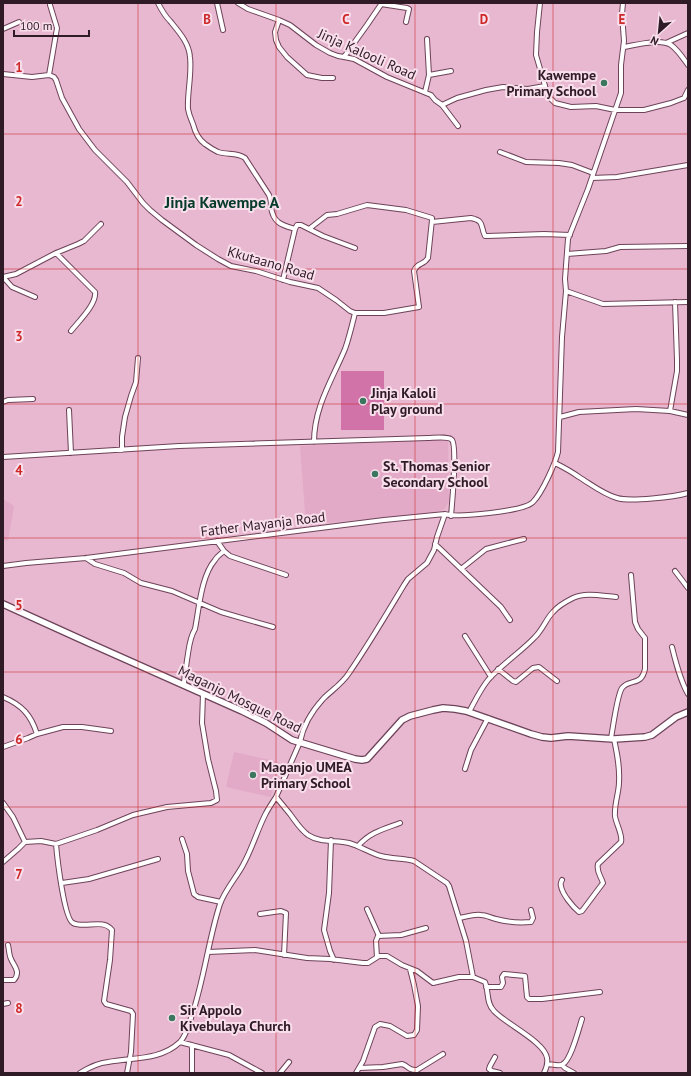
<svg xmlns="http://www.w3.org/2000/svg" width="691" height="1076" viewBox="0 0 691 1076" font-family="'PT Sans',sans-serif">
<rect width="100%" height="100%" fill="#e8b7d0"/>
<path fill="#e2aac7" d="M448 439 449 501 445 509 432 513 306 525 300 446Z
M3 499 14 506 8 541 3 540Z
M234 752 279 762 271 797 226 787Z"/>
<path fill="#d173a8" d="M341 371H384V430H341Z"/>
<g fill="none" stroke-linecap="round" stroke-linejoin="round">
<defs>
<path id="street" d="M158 3C161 9 165 16 170 21 179 32 189 43 190 57 192 75 187 93 188 109 189 115 191 119 193 124 195 132 198 139 205 144 209 147 214 150 218 152 227 155 237 152 245 158L269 195C271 199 271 203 271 207 273 223 282 225 295 229L283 280
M217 3 223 30
M238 3 248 9 279 20 290 25 316 45 330 53 338 56 344 57 354 59 387 77 431 95 435 100 442 105 457 98 486 90 503 87 528 89 545 86
M540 3 537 32 536 55 548 96 555 103 571 107 596 106 615 110H644L671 103 684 98 688 90
M381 4 407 8 409 9 406 22
M279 20 275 32 276 40 279 47 287 57 307 75 322 78H333
M3 29 19 22
M427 39 429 75
M666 43 688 33
M624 47C636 45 660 38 671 45 678 50 683 58 688 65
M344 57 367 25 382 3
M3 74 32 77 49 75 54 77 56 80 62 98 79 129 95 150 127 182 143 203 150 210 162 220 196 245 218 259 231 266 256 271 290 282 318 288 336 300 350 311 355 313H384L419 307 414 271C417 262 423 266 428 258L432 220V218L406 210 367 205 337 214 327 215 309 229
M49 75 57 28 50 5
M425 92 429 75 451 71
M442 105 458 126
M500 152 526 162 559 163 572 165 593 173
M592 178 617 177 688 165
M432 222 471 218C485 221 480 226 485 236H487L544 234 570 235
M295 229 297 225H301L323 236 355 248
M56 253 95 292C97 304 78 322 71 331
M567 254 606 251 620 247 688 246
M566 291 603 304 688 302
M35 297 12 287 3 277 16 274 56 253 78 244 84 241 101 224
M3 402 8 400 33 399
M69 410 71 453
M670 411 677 371V360L675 302
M560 417 579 412 636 409 670 411 688 415
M314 442C314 407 332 380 345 349 349 338 352 325 355 313
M122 450V437L125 417 131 396 136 382 138 358
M3 457 179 446 428 438C433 438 449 436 452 440 457 446 452 505 451 516
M555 463C563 467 572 472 579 477 592 485 603 494 617 498 630 502 674 497 688 493
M445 514 437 537 434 550 427 563 408 579 404 585C386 615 369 644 349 673 342 684 332 690 323 699 312 711 303 726 300 742L276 797C281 803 285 808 290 814 296 822 300 829 308 835 320 843 335 840 349 843 360 846 370 853 381 856 392 859 403 858 414 861L447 883 449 886 466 941 473 977 485 982C489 992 486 1003 494 1011 506 1024 545 1042 547 1058 548 1063 546 1069 544 1073
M217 541 224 551 230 556 286 575
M435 544 501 607 510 620
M86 558 95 564 124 573 141 583 172 591 221 612 273 627
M3 566 26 563 86 558 344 525 384 520 445 514C458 518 525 511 533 502 542 493 555 464 558 452L562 337 566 291 565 279 568 239 588 189 621 93V65L624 41 622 14 623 3
M461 569 486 549 524 539
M675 571 688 588
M465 636 491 677
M672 647C676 663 680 680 688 694
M498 669 513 681 516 682 533 668 539 667 557 681
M184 685C184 676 186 669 187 660 189 649 189 639 195 629 199 609 201 576 215 560 217 556 221 554 224 551
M3 697C22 705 31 715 37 734
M469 712C475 701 480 690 488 680 502 664 521 652 535 637 543 629 546 619 553 612 558 606 567 601 573 598 586 592 602 596 616 597
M611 738C613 728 617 695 622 688 630 678 641 687 645 669V638L638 629 635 622 631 575
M3 747 28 738 37 734 63 727H82L111 731
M465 769 471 750 488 718
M3 803 13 817 25 842
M182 839 187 854 188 871 194 894 198 897 221 902
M331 840 329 893 324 930 330 951 334 960
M56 844C57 856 64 919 73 923 85 929 103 918 112 930L110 960 104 1001 106 1004 131 1011 133 1014 131 1052 127 1073
M358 846C370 832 384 829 400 823
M3 862 18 849 25 842 41 841 56 844 97 830 133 815 167 807 211 803 217 800 216 791 208 759 202 723 203 694
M562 880C561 882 560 884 561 886 562 894 573 907 579 912L582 911 603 883C601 876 596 872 598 864L621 842C623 835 616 824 615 816 614 804 619 793 619 782 620 767 617 753 614 739
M62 883 89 879 158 859
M367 909 379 936
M260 914 281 911 286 913 284 955
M459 918C466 917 473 914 481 915 486 915 491 918 496 919 507 922 519 923 531 922L533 918 531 910
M208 952 255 950 307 958 330 959 363 963H368L379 956H387L402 965 417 971 433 983 459 977H473
M377 957 376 941 378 936 401 935 426 928
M3 980H14C21 972 14 966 11 959 9 955 9 949 8 945
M486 987H501L503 983 502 977 504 974 525 976 527 997 529 999H542L600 992
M3 1004 8 1003
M180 1042 229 1055 262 1073
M192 1045V1073
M495 1057 490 1066 489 1069 492 1071 500 1073
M547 1064C551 1064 560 1067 563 1064 571 1060 579 1028 582 1019
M562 1065 565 1068 574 1073
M359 1068 383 1067 402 1064C409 1066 408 1071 417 1070L443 1054
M80 1073C88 1068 98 1063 108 1062 132 1057 160 1061 180 1042 186 1036 188 1026 191 1018 204 981 208 941 220 904 225 890 236 878 243 865 252 849 257 831 265 815 268 809 272 803 276 797
M280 1073 289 1062
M356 1073 363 1061 375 1027 380 1024 390 1026 407 1036 414 1035 417 1030 418 1006 414 985 410 969"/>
<path id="secondary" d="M3 604 89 643 242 711 266 723 292 740 355 759 362 760 367 759 402 720 410 716 433 710 443 708 455 709 466 711 531 734 542 737 551 738 568 736 614 739 645 737 652 735 676 717 688 712"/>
</defs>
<use href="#street" stroke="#6d4359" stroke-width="6"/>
<use href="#secondary" stroke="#6d4359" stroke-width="8"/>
<use href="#street" stroke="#fff" stroke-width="4"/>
<use href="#secondary" stroke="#fff" stroke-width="5.5"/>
</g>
<path fill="none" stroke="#ce2728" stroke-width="1" stroke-opacity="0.55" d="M138 3V1073M276 3V1073M415 3V1073M553 3V1073M3 134H688M3 269H688M3 404H688M3 538H688M3 672H688M3 807H688M3 942H688"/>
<g fill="#3b765f" stroke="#f9dfec" stroke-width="1.5">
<circle cx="604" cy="83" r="4"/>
<circle cx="363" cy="401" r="4"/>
<circle cx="375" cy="474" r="4"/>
<circle cx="253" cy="775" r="4"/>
<circle cx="172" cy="1018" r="4"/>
</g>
<g text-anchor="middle" stroke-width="4" stroke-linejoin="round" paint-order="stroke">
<g font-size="14" fill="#2e1b25" stroke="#f9dfec">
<text transform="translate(367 54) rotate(24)" y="5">Jinja Kalooli Road</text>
<text transform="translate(271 263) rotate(16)" y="5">Kkutaano Road</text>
<text transform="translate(263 524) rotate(-7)" y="5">Father Mayanja Road</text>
<text transform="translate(240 699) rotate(26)" y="5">Maganjo Mosque Road</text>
</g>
<g font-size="14" font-weight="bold" fill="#2e1b25" stroke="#f9dfec" text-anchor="start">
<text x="596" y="80" text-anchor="end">Kawempe<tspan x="596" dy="16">Primary School</tspan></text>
<text x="371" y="398">Jinja Kaloli<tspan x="371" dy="16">Play ground</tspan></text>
<text x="383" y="471">St. Thomas Senior<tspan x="383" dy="16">Secondary School</tspan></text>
<text x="261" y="772">Maganjo UMEA<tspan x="261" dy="16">Primary School</tspan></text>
<text x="180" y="1015">Sir Appolo<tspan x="180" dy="16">Kivebulaya Church</tspan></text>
</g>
<g font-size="16" font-weight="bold" fill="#073b2a" stroke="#f9dfec">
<text x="222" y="208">Jinja Kawempe A</text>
</g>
</g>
<g font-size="13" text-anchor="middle" font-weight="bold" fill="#ce2728" stroke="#f9dfec" stroke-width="4" stroke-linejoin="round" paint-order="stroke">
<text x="207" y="24">B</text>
<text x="346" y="24">C</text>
<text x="484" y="24">D</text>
<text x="622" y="24">E</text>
<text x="19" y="72">1</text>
<text x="19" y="206">2</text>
<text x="19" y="341">3</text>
<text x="19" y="475">4</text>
<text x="19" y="610">5</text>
<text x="19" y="744">6</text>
<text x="19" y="879">7</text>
<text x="19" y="1013">8</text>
</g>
<rect width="691" height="1076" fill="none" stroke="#2e1b25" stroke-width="8"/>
<g transform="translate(659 32) rotate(207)" stroke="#f9dfec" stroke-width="3" paint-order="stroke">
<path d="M0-3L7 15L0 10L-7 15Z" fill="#2e1b25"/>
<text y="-6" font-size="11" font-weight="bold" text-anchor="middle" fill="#2e1b25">N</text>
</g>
<path d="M14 30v6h75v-6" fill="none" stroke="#2e1b25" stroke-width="2"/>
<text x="20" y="30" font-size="12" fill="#2e1b25" stroke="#f9dfec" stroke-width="3" paint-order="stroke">100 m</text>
</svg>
